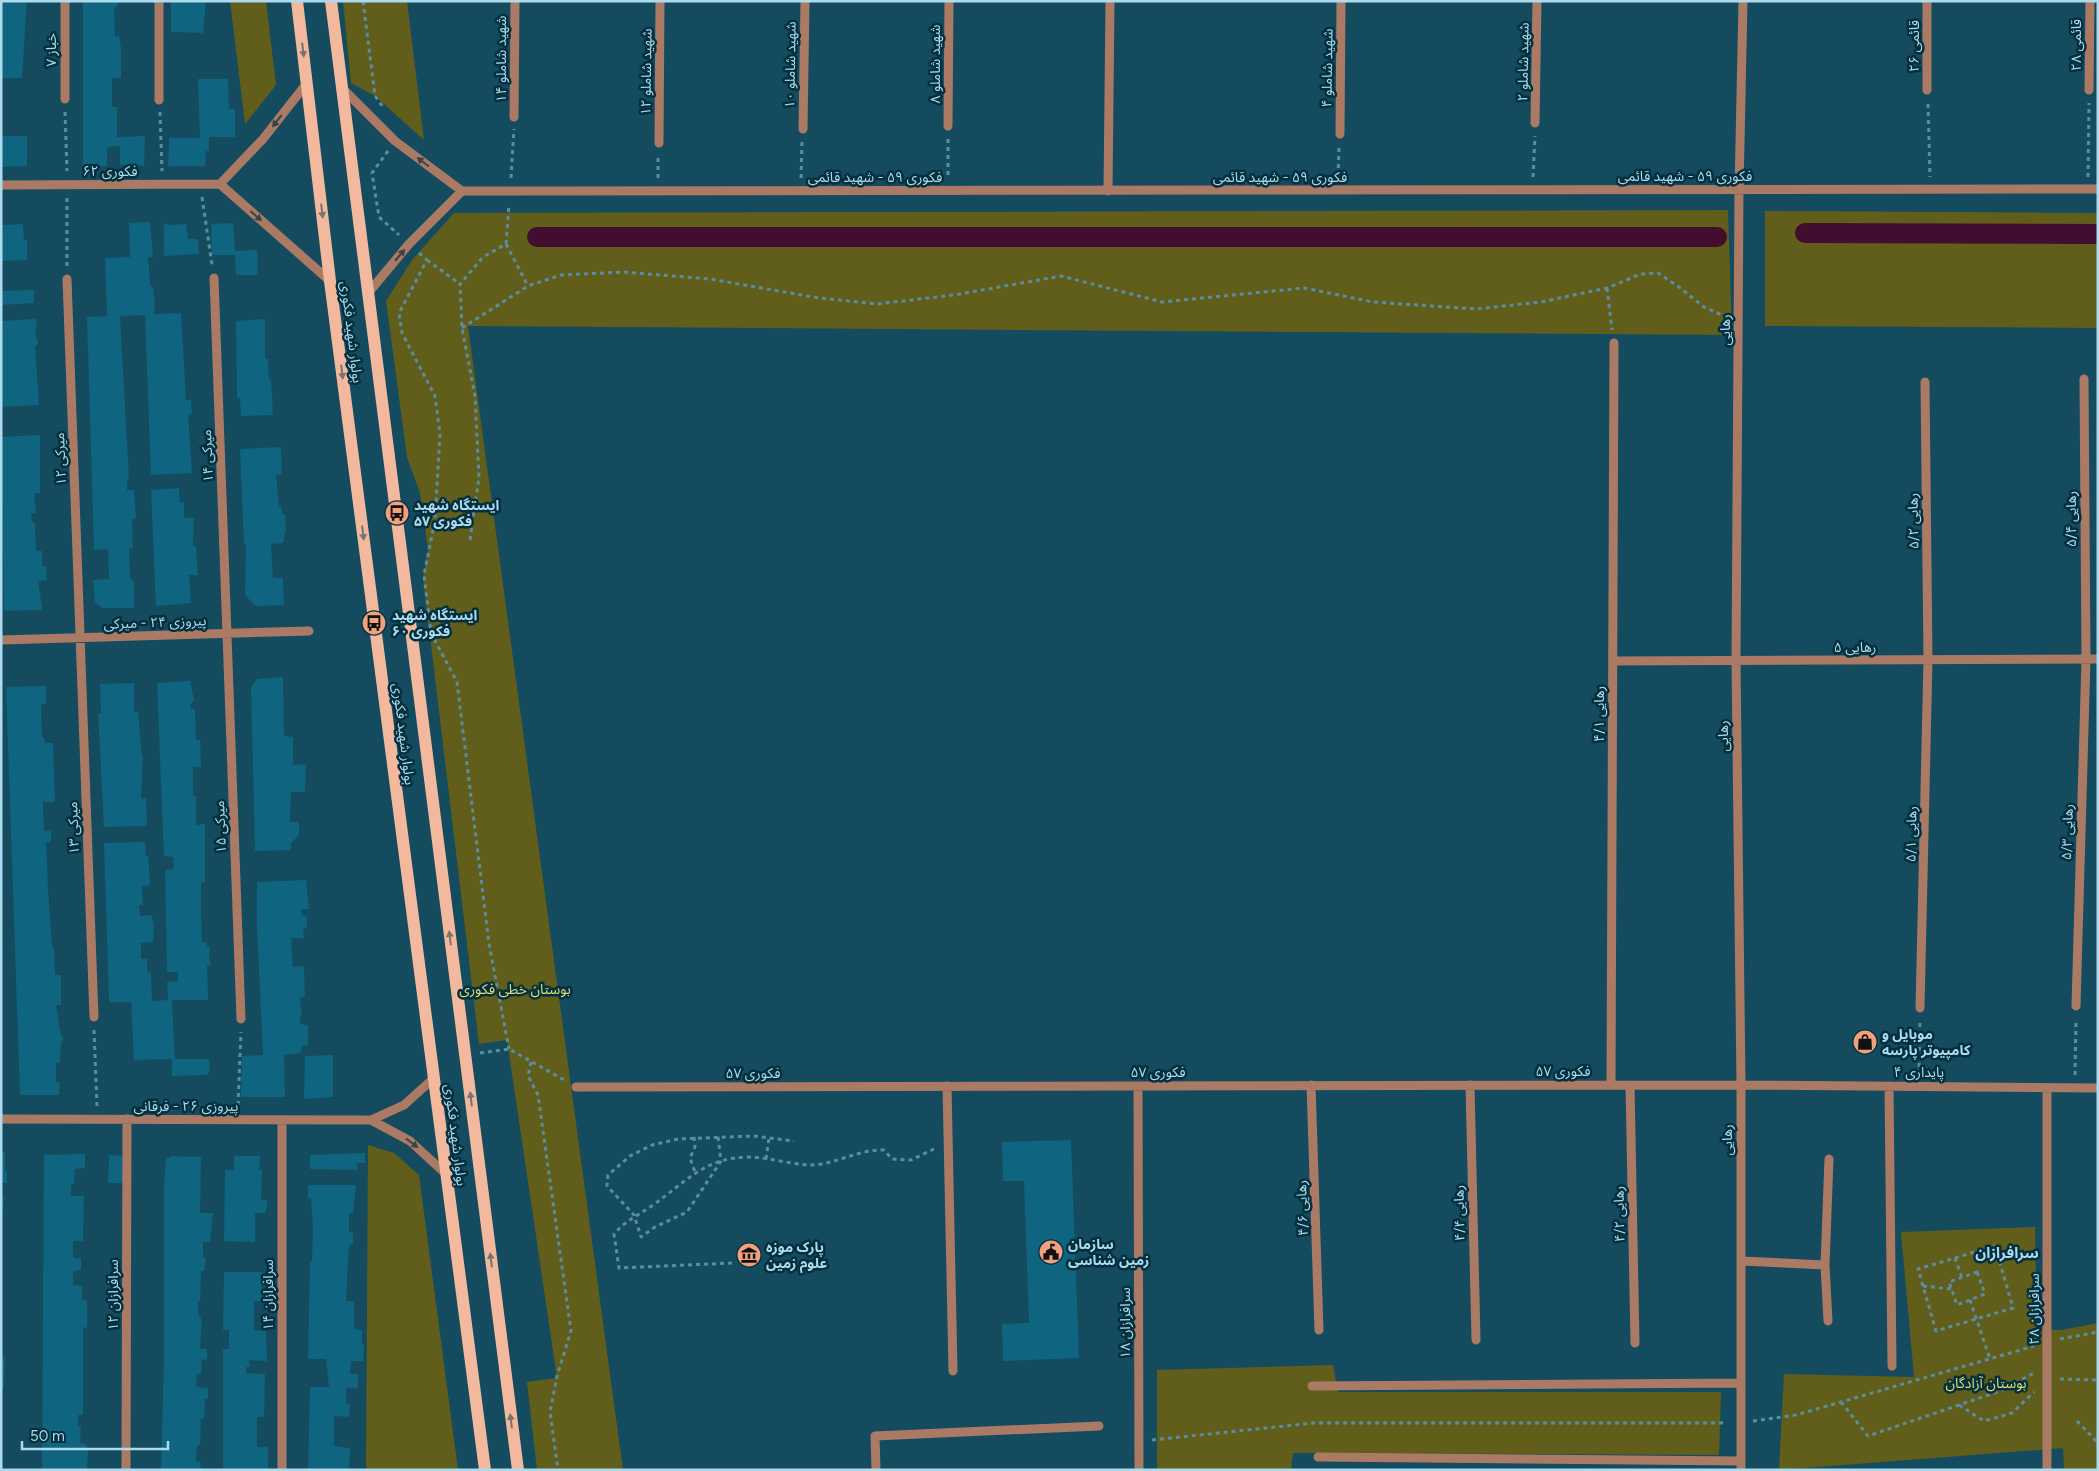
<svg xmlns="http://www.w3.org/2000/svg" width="2099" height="1471" viewBox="0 0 2099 1471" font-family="Figtree,'Noto Sans Arabic',sans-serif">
<rect width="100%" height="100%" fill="#144b5e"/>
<path fill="#615d1b" d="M230 1H266L276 85 245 124Z
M343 1H407L424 140 375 96 351 83Z
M1728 210 1732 335 468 326 623 1470H537L527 1382 557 1378 507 1040 479 1044 423 578 428 549 420 493 407 457 386 301 412 260 454 213Z
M1765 211 2098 213V328L1765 326Z
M368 1145 394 1153 419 1175 458 1470H366Z
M2035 1227 2037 1330H2062L2098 1323V1470H2064L2063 1448 1779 1470 1784 1374 1914 1377 1901 1232Z
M1333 1365 1338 1392H1721L1719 1455 1293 1453 1291 1470H1157V1370Z"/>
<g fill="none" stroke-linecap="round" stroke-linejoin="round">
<path stroke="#430d2f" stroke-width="20" d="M1805 233 2098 234
M537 237H1717"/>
</g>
<path fill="#0f6480" d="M1 1H27L22 78H1Z
M83 1H120L114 9 115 37 119 36 121 49V78H112V107H117V137L145 136 144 166 120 165V146L107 147V166H83Z
M171 1H206L203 33 171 32Z
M198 79H228L229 109H235V137H209V151H206L205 166H168L169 138H200Z
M1 136H27V166L1 167Z
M150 222 153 257H148L150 285 153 287 155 303 154 314 181 313 186 400H191L192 413 188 416 192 473 151 475 145 315 120 316 128 461 129 479H127V490H134L136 519H132L133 548H129L130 578 134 582V608H102L95 602 93 580 109 579 108 549 94 550 87 317 107 316 105 258 130 257 129 223Z
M164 223 169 225 186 224 188 239H198L199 254 164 256Z
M233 223 235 251 257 250 258 275H236L235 255H212L211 224Z
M23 224 24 240H27V260L1 261V225Z
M34 290V303L1 305V291Z
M35 319 37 323 35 333 38 344 35 346 39 405 1 407V321Z
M265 319V359H268L269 379H271L273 415 241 416 240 398H237L236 321Z
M40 435V493H34L36 513H31L32 522 35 523 36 551H42V566H46L47 580 38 581 42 608 41 610 4 611 1 437Z
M281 447 282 475H276L279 506H281L282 513 285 515 286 529 283 543 271 544 273 578H283L284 605 256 606 245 595 246 544H244L240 449Z
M179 488 180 503 184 502V518H194L193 546H196L198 575H189L191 603 156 606 151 490Z
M283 677 284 736 293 737V765L306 764 305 792H291L290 822H299V835L291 843V850L255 851 251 687 257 679Z
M190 681 194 700 190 705 191 710 195 709 196 740H200L201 767H193V796H196V825L205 824V882L201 883V912L202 942H207V947H210L209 957 211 965 207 966 208 1000H172V1005L175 1059H209L210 1072 206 1075 172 1076V1059L134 1060 131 1002H109L104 843 145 842 146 856H148L150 885 142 886 143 905H139L140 916 152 915 154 929 153 942 141 943V959H147V973L151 972 152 1001 168 1000 167 982 178 981V972H167L165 870 174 869 173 857 164 856 157 683Z
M134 683V711L138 712 142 756H143L141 799 146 798 147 826 104 827 98 713H101L100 684Z
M46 686V704L41 705 42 737H44L45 743H53L55 802H43L44 831 51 830V842H46L48 889 52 947H54L55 975H61V1005H56L61 1036H63V1041H61L60 1063H56V1082H60L59 1095H20L6 687Z
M306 880 309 909H301L302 915 307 917V926L303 930 304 938H291L293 967 304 966 305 997H300L302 1016H300V1024L308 1025V1045L302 1046 301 1053 284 1055 285 1097H241L242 1056 263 1055 257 927V882Z
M333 1055V1097L304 1099 305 1056Z
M1071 1140 1079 1358 1003 1361 1002 1324 1029 1323 1024 1181H1003L1002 1142Z
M1 1151 5 1152V1170L7 1173V1183H1Z
M365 1153V1163H357V1170L310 1169V1155Z
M85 1154V1168L75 1169 74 1184H71V1196H84L83 1241H73V1258H81V1270L73 1271V1285L82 1286V1300H87V1327L83 1328V1415H78V1426H81L80 1443 86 1444 88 1448 87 1470H42L44 1155Z
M109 1155 125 1156 124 1183H108Z
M172 1156 201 1157 200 1213H213L210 1242H203V1256L206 1260 204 1271H201L200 1301H198V1313L202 1321 200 1349H207V1359L202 1360 201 1374H197L196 1387 208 1388V1399H205L204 1418H201L200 1445H197L196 1461 200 1462 201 1470H161L164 1360V1184L166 1159Z
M234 1156H260L259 1170 262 1169 261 1200H267V1206L265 1213H255V1242L224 1241 225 1170H234Z
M308 1185H356L353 1213H349V1232H353V1244L349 1245 346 1301H354V1329L362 1330V1344H364L363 1361H351L350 1374H358V1388H346V1404L350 1403 349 1417 334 1416V1446L350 1448 349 1470H308L310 1387H329L326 1359H308L310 1261H312L313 1229 311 1198H308Z
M1 1198H4L3 1211H1Z
M224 1272H263L261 1301H254V1330L266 1331 267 1361 249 1360 250 1367H246V1373L265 1374 264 1417H257V1447H268V1470H223V1349H229V1330H223Z
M1 1357H5L4 1387H1Z"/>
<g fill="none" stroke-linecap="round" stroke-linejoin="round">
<path stroke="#5b8da0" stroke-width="3" stroke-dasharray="4 4" stroke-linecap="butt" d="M363 1 375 96 383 107
M1928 104 1930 177
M65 112 67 171
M160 112 162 171
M948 139V178
M388 151 372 173 379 217 399 235
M1338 176 1339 147
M1533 177 1535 136
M2088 177 2089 103
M511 178 514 129
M658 178V157
M801 178 802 142
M202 197 212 265
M506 244 528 286
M419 253 427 260 399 313 402 333 435 396 440 434 435 520 424 575 431 633 457 682 489 944 509 1049
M427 260 460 284
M67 266V197
M1607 288 1612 330
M462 328 528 286 561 275 624 272 710 279 819 298 877 304 954 295 1061 276 1162 302 1304 288 1373 302 1476 309 1541 302 1607 288 1641 274 1658 273 1679 287 1704 307 1724 316
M470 540 479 477 475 396 462 328 460 284 483 257 506 244 509 204
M94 1030 97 1106
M480 1053 509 1049 566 1081
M531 1062 528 1076 538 1095 571 1331 557 1376 550 1412 558 1470
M1919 1075 1920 1021
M2075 1075 2076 1019
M238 1105 241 1032
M694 1137 695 1147 690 1158 695 1172
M718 1137 721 1161 687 1212 655 1227 641 1237 634 1215 607 1186 608 1175 630 1156 652 1145 678 1139 753 1136 794 1141
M766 1159 769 1138
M1995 1246 2013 1308 1936 1331 1918 1269Z
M1955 1258 1962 1278
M732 1263 619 1268 614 1234C626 1220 639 1215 653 1205 686 1182 705 1157 749 1157 770 1157 802 1168 821 1164 844 1160 859 1150 884 1150L892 1159 911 1160 934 1149
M1977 1272 1985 1294 1957 1305 1949 1282Z
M1923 1286 1951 1289
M1970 1300 1990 1359
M2060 1339 2098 1332
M2060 1379 2098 1380
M1841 1402 1868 1436 2000 1391 2034 1373
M1959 1405 1984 1421 2012 1413 2034 1392
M1753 1421 1796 1415 2034 1346
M2077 1421 2098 1443
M1152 1440 1313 1423H1727"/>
<path stroke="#aa7a64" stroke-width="9" d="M1927 1V90
M341 87 395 141 462 191
M2089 90 2090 1
M65 99V1
M159 100V1
M514 117 515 1
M1535 123 1537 1
M948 126 949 1
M803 129 805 1
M1340 134 1341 1
M659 143 660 1
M220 184 330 281
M220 184 263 139 307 83
M1 185 220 184
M462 191 2098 189
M1108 191 1110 1
M214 278 241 1019
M67 279 94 1017
M369 292 409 244 462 191
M1 640 309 631
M1613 661 2098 659
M2076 1006 2086 659 2084 379
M1920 1008 1928 660 1925 382
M1311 1085 1319 1330
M1470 1085 1476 1340
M1611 1085 1614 343
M1630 1085 1635 1343
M947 1086 953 1371
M1138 1086 1139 1470
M1889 1086 1892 1366
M576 1087 1741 1085 2098 1088
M2047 1088V1470
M1 1119 371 1120 404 1105 434 1078
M282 1120V1470
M371 1120 410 1141 446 1174
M1741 1261 1825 1265
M1828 1321 1825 1265 1829 1159
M1312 1386 1741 1383
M1318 1457 1741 1461
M126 1470 127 1119
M876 1470 875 1436 1099 1426
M1741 1470V1085L1736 661 1739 190 1743 1"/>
<path stroke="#f3b99e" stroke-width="12" d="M297 1 330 281 485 1470
M331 1 518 1470"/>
</g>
<defs><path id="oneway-solid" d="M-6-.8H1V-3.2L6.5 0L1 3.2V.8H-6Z" transform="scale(1.25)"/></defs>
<g fill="#7a746e">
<use href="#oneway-solid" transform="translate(303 50) rotate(83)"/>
<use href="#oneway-solid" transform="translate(322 211) rotate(83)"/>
<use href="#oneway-solid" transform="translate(342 372) rotate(83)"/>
<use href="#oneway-solid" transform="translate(363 533) rotate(83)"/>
<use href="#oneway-solid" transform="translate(450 938) rotate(-97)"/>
<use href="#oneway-solid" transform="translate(471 1099) rotate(-97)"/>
<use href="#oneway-solid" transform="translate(491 1260) rotate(-97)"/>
<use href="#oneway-solid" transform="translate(511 1421) rotate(-97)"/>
</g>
<g fill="#34464a">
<use href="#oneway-solid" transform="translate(277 121) rotate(128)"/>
<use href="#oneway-solid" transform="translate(423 162) rotate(-143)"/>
<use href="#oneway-solid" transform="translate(256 216) rotate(41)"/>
<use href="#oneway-solid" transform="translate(400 255) rotate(-50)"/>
<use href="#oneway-solid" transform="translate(412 1143) rotate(37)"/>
</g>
<defs>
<symbol id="bus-disc" viewBox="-11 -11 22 22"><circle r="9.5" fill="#f1a17c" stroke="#02303f"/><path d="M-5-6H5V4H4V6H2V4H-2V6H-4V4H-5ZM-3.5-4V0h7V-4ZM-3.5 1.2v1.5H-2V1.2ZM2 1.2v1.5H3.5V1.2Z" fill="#111"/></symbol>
<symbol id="shop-disc" viewBox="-11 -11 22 22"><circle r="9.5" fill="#f1a17c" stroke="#02303f"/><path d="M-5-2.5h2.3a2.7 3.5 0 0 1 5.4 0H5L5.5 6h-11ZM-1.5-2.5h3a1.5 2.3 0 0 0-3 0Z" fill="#111"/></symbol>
<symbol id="civic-disc" viewBox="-11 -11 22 22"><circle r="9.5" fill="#f1a17c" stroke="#02303f"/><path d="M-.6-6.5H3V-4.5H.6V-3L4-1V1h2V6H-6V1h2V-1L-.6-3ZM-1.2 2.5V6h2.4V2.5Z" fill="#111"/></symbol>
<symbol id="museum-disc" viewBox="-11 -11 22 22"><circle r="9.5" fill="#f1a17c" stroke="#02303f"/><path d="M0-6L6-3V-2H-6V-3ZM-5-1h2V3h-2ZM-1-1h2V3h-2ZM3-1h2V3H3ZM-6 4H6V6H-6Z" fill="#111"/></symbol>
</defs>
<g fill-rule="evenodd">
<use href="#bus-disc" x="383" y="499" width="28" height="28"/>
<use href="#bus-disc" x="360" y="609" width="28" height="28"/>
<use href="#shop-disc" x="1851" y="1028" width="28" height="28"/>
<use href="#civic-disc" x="1037" y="1238" width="28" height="28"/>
<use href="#museum-disc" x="735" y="1241" width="28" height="28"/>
</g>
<g text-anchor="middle" stroke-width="5" stroke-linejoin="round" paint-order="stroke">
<g font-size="14" fill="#aedaed" stroke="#02303f">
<text transform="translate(2076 45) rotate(-90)" y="5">قائمی ۲۸</text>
<text transform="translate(1914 46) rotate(-90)" y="5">قائمی ۲۶</text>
<text transform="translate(51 50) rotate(-90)" y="5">خباز ۷</text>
<text transform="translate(501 59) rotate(-90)" y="5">شهید شاملو ۱۴</text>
<text transform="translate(1523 62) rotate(-89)" y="5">شهید شاملو ۲</text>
<text transform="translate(935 64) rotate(-90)" y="5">شهید شاملو ۸</text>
<text transform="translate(790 65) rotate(-89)" y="5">شهید شاملو ۱۰</text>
<text transform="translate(1327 68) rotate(-89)" y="5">شهید شاملو ۴</text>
<text transform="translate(646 72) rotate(-89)" y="5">شهید شاملو ۱۲</text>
<text x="110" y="176">فکوری ۶۲</text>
<text x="1685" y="181">فکوری ۵۹ - شهید قائمی</text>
<text x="875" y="182">فکوری ۵۹ - شهید قائمی</text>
<text x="1280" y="182">فکوری ۵۹ - شهید قائمی</text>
<text transform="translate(1725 330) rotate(-90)" y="5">رهایی</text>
<text transform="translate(352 332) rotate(83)" y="5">بولوار شهید فکوری</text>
<text transform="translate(207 456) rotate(-92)" y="5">میرکی ۱۴</text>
<text transform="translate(60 459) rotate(-92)" y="5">میرکی ۱۲</text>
<text transform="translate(2071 519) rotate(-90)" y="5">رهایی ۵/۴</text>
<text transform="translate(1913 521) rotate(-91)" y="5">رهایی ۵/۲</text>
<text transform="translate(155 622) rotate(-2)" y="5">پیروزی ۲۴ - میرکی</text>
<text x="1855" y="652">رهایی ۵</text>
<text transform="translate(1599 714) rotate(-90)" y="5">رهایی ۴/۱</text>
<text transform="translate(404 734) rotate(83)" y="5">بولوار شهید فکوری</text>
<text transform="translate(1723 736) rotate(-91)" y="5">رهایی</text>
<text transform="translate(220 827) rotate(-92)" y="5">میرکی ۱۵</text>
<text transform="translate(73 828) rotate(-92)" y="5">میرکی ۱۳</text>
<text transform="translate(2067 832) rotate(-88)" y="5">رهایی ۵/۳</text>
<text transform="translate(1911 834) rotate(-89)" y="5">رهایی ۵/۱</text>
<text x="1563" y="1076">فکوری ۵۷</text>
<text x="1158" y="1077">فکوری ۵۷</text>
<text x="1919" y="1077">پایداری ۴</text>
<text x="753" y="1078">فکوری ۵۷</text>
<text x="186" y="1111">پیروزی ۲۶ - فرقانی</text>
<text transform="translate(456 1135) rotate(83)" y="5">بولوار شهید فکوری</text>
<text transform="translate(1727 1140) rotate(-90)" y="5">رهایی</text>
<text transform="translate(1302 1208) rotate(-92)" y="5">رهایی ۴/۶</text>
<text transform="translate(1459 1213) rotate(-91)" y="5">رهایی ۴/۴</text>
<text transform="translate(1619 1214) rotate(-91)" y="5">رهایی ۴/۲</text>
<text transform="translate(113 1295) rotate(-90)" y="5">سرافرازان ۱۲</text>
<text transform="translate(268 1295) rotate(-90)" y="5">سرافرازان ۱۴</text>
<text transform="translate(2034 1309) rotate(-90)" y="5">سرافرازان ۲۸</text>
<text transform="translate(1125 1323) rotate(-90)" y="5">سرافرازان ۱۸</text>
</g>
<g font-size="14" font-weight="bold" fill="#aedaed" stroke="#02303f" text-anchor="start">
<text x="414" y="510">ایستگاه شهید<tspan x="414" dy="16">فکوری ۵۷</tspan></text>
<text x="392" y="620">ایستگاه شهید<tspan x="392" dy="16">فکوری ۶۰</tspan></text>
<text x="1882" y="1039">موبایل و<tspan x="1882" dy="16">کامپیوتر پارسه</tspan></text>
<text x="1068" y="1249">سازمان<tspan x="1068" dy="16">زمین شناسی</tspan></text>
<text x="766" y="1252">پارک موزه<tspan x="766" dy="16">علوم زمین</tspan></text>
</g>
<g font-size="14" fill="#dfda77" stroke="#02303f">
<text x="515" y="994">بوستان خطی فکوری</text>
<text x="1986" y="1388">بوستان آزادگان</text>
</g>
<g font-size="15" font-weight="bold" fill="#aedaed" stroke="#02303f">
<text x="2007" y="1258">سرافرازان</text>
</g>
</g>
<rect width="2099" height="1471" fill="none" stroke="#aedaed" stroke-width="5"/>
<path d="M22 1441v8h146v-8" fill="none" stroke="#aedaed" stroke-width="2.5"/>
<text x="30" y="1441" font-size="15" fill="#aedaed" stroke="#02303f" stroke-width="4" paint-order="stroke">50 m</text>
</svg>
